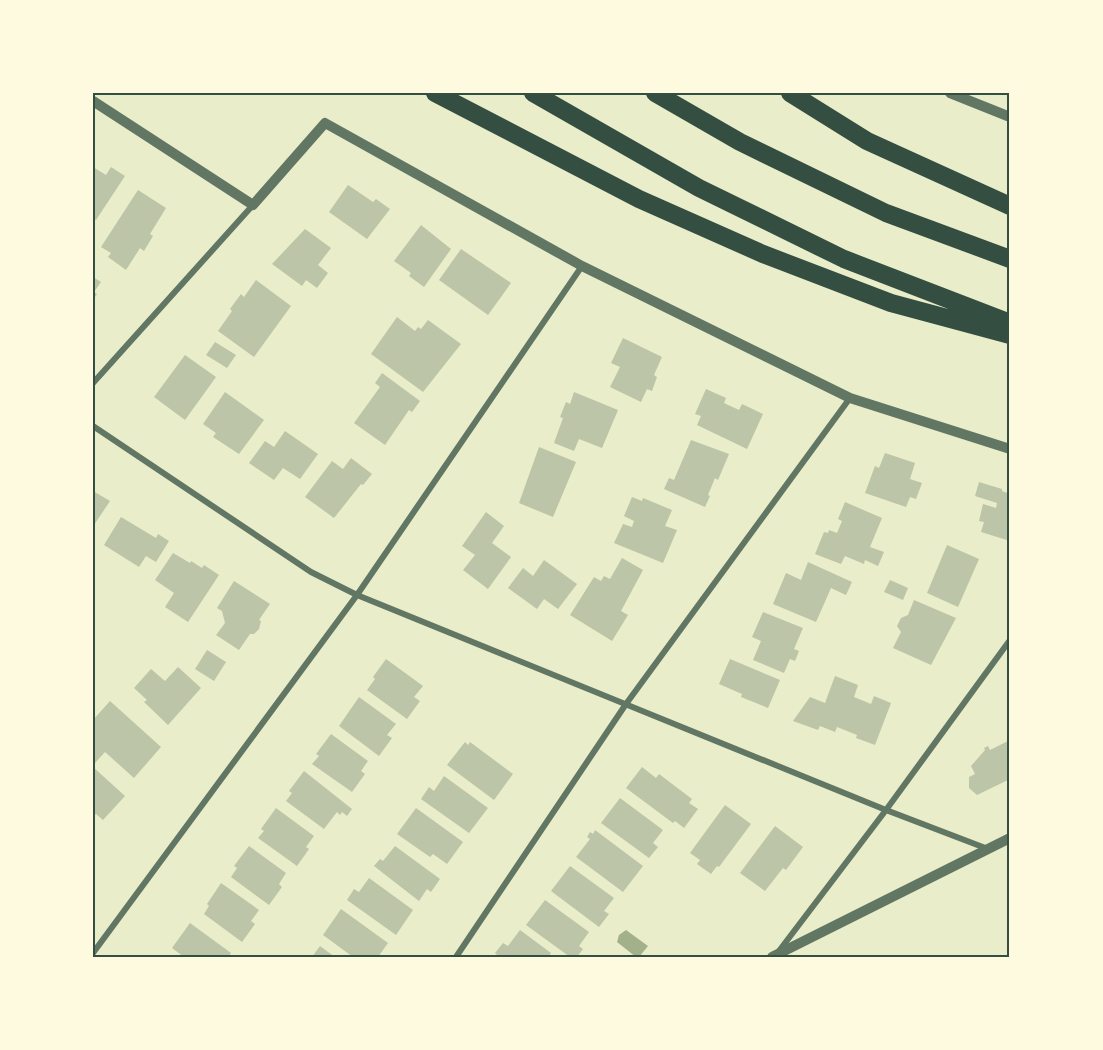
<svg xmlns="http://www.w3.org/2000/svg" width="1103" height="1050" viewBox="0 0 1103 1050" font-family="'PT Sans Narrow',sans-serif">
<rect width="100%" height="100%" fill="#e9edc9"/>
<path fill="#a3b18a" d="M626 930 648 946 639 957H636L617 942 619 935Z"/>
<path fill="#bcc5a7" d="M93 167 106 175 111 167 125 176 96 220 93 218Z
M348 185 373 202 376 199 390 209 367 239 329 212Z
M138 190 166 208 150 234 153 236 144 251 140 248 126 270 108 257 111 253 101 247Z
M421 225 451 249 424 287 409 276 411 273 394 261Z
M305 229 331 248 318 265 328 273 317 288 306 280 302 286 272 264Z
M461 249 511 283 488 315 439 280Z
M93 277 101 282 94 292 97 294 93 300Z
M256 280 291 306 254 357 218 331 232 311 230 309 241 294 244 297Z
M397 317 415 331 418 327 421 329 428 320 461 344 423 392 371 354Z
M623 338 662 357 654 375 657 377 652 391 647 389 641 402 610 387 620 367 611 363Z
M215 342 236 355 227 368 206 355Z
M185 355 216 377 185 420 154 397Z
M382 373 420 401 412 412 409 410 385 445 354 423 380 387 375 383Z
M706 389 726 398 724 403 739 410 742 404 763 414 747 449 697 425 701 416 695 414Z
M225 392 264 420 239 454 213 437 216 433 203 424Z
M574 392 618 410 602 448 579 439 574 451 554 443 563 418 560 417 566 402 570 404Z
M285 431 318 454 300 479 283 468 274 480 249 463 265 441 274 447Z
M691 440 729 454 718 480 715 478 708 495 710 496 705 507 664 489 669 478 674 480Z
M539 447 576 462 553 517 519 503Z
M885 453 915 463 910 479 922 483 916 499 910 497 906 507 865 493 875 466 879 468Z
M351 458 372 474 363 485 361 484 334 518 305 497 332 461 343 469Z
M979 482 1002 489V491L1010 494V541L981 532 984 522 979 521 983 504 996 508 997 503 975 496Z
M93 491 110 501 94 525 93 524Z
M632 497 642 501 643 498 672 510 665 526 677 530 663 563 614 543 623 524 632 527 634 521 624 516Z
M845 502 882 518 870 547 884 552 878 566 865 560 864 564 845 556 841 564 815 554 824 532 828 533 829 530 837 533 842 521 838 519Z
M486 512 504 526 492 543 511 557 488 589 463 570 475 555 462 546Z
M121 517 156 538 158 534 169 541 156 562 146 556 139 567 104 545Z
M947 545 979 559 958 607 927 593Z
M173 553 190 563 191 561 202 568 204 565 219 575 188 622 165 607 174 593 155 580Z
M622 558 643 570 621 611 628 615 612 641 570 615 594 577 601 581 604 576 610 579Z
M544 560 577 584 558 609 544 599 537 609 508 588 523 568 533 576Z
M808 562 852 582 846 595 831 588 816 622 773 604 786 573 801 580Z
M890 580 908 588 903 600 884 592Z
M234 581 270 604 259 620 261 621 259 629 254 634H250L239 650 216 635 225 623 222 611 217 608Z
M914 600 956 618 931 665 893 648 901 632 897 626 901 618 908 615Z
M763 612 803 628 794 649 799 651 795 661 790 659 784 673 753 660 761 641 752 637Z
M207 650 226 662 214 681 195 669Z
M386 659 423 686 414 697 420 701 407 719 367 690 375 679 373 677Z
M730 659 780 680 768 708 741 697 742 694 719 684Z
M178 667 201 688 168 725 144 702 147 700 134 688 151 669 165 681Z
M835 676 858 685 854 697 871 704 874 696 891 703 875 745 856 738 857 735 837 727 835 732 820 726 818 730 793 721 810 697 825 703Z
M359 697 396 724 387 735 392 738 379 756 339 726Z
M110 701 161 747 134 778 105 752 95 763 93 761V720Z
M331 734 368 761 361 771 365 774 352 792 312 764 319 756 316 754Z
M1010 740V779L977 795 969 788V777L975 774 971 766 985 750 984 748 988 746 990 750Z
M465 742 468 745 470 742 513 774 494 800 447 765Z
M93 767 125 796 103 820 96 814 93 817Z
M642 767 656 778 659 774 692 799 689 803 698 809 684 828 675 821 673 823 626 788Z
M304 771 352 809 347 816 342 812 340 815 337 812 324 829 286 801 292 793 289 791Z
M444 776 488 808 469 833 421 799 429 787 434 791Z
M620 798 663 830 653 843 658 847 649 858 601 823Z
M725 805 751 824 719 867 717 866 711 874 697 864 700 860 690 853Z
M276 808 314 836 306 847 309 849 297 866 258 838 264 831 261 829Z
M416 808 463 842 447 864 433 854 430 857 397 834Z
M775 826 803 847 786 870 783 868 765 891 740 873Z
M595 830 643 866 623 892 576 857 590 839 587 837 590 832 593 834Z
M249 846 286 873 279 884 282 887 269 905 231 877 237 868 234 866Z
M395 846 440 879 431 892 427 889 419 901 374 866 380 859 383 861Z
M570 866 614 898 604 911 609 914 599 927 551 891Z
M369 878 413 910 396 935 347 900 354 889 359 892Z
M221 883 259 910 251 921 255 924 242 942 204 914 209 906 207 904Z
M545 900 589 932 579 946 583 949 577 957H570L526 925Z
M341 909 388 943 378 957H361L358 955 353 957 323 935Z
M190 923 231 953 228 957H184L172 948Z
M520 930 551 953 548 957H499L495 953 503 943 508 946Z
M320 946 335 957H312Z"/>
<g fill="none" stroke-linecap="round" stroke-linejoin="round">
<path stroke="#617663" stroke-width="6" d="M93 383 253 205
M93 426 311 572 357 595 886 810 988 849
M779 951 886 810 1010 640
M93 953 357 595 582 266
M456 957 626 704 850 398"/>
<path stroke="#617663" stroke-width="10" d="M950 93 1010 117
M93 101 253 205 325 123 582 266 850 398 1010 449
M772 957 1010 838"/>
<path stroke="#344e41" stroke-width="18" d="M435 93 639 199 763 254 891 303 1010 335
M533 93 699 188 844 259 1010 323
M655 93 740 142 886 213 1010 259
M790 93 867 141 1010 206"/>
</g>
<rect width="1103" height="1050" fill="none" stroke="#fefae0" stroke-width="189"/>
<rect x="94" y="94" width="914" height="862" fill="none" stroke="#344e41" stroke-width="2"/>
</svg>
